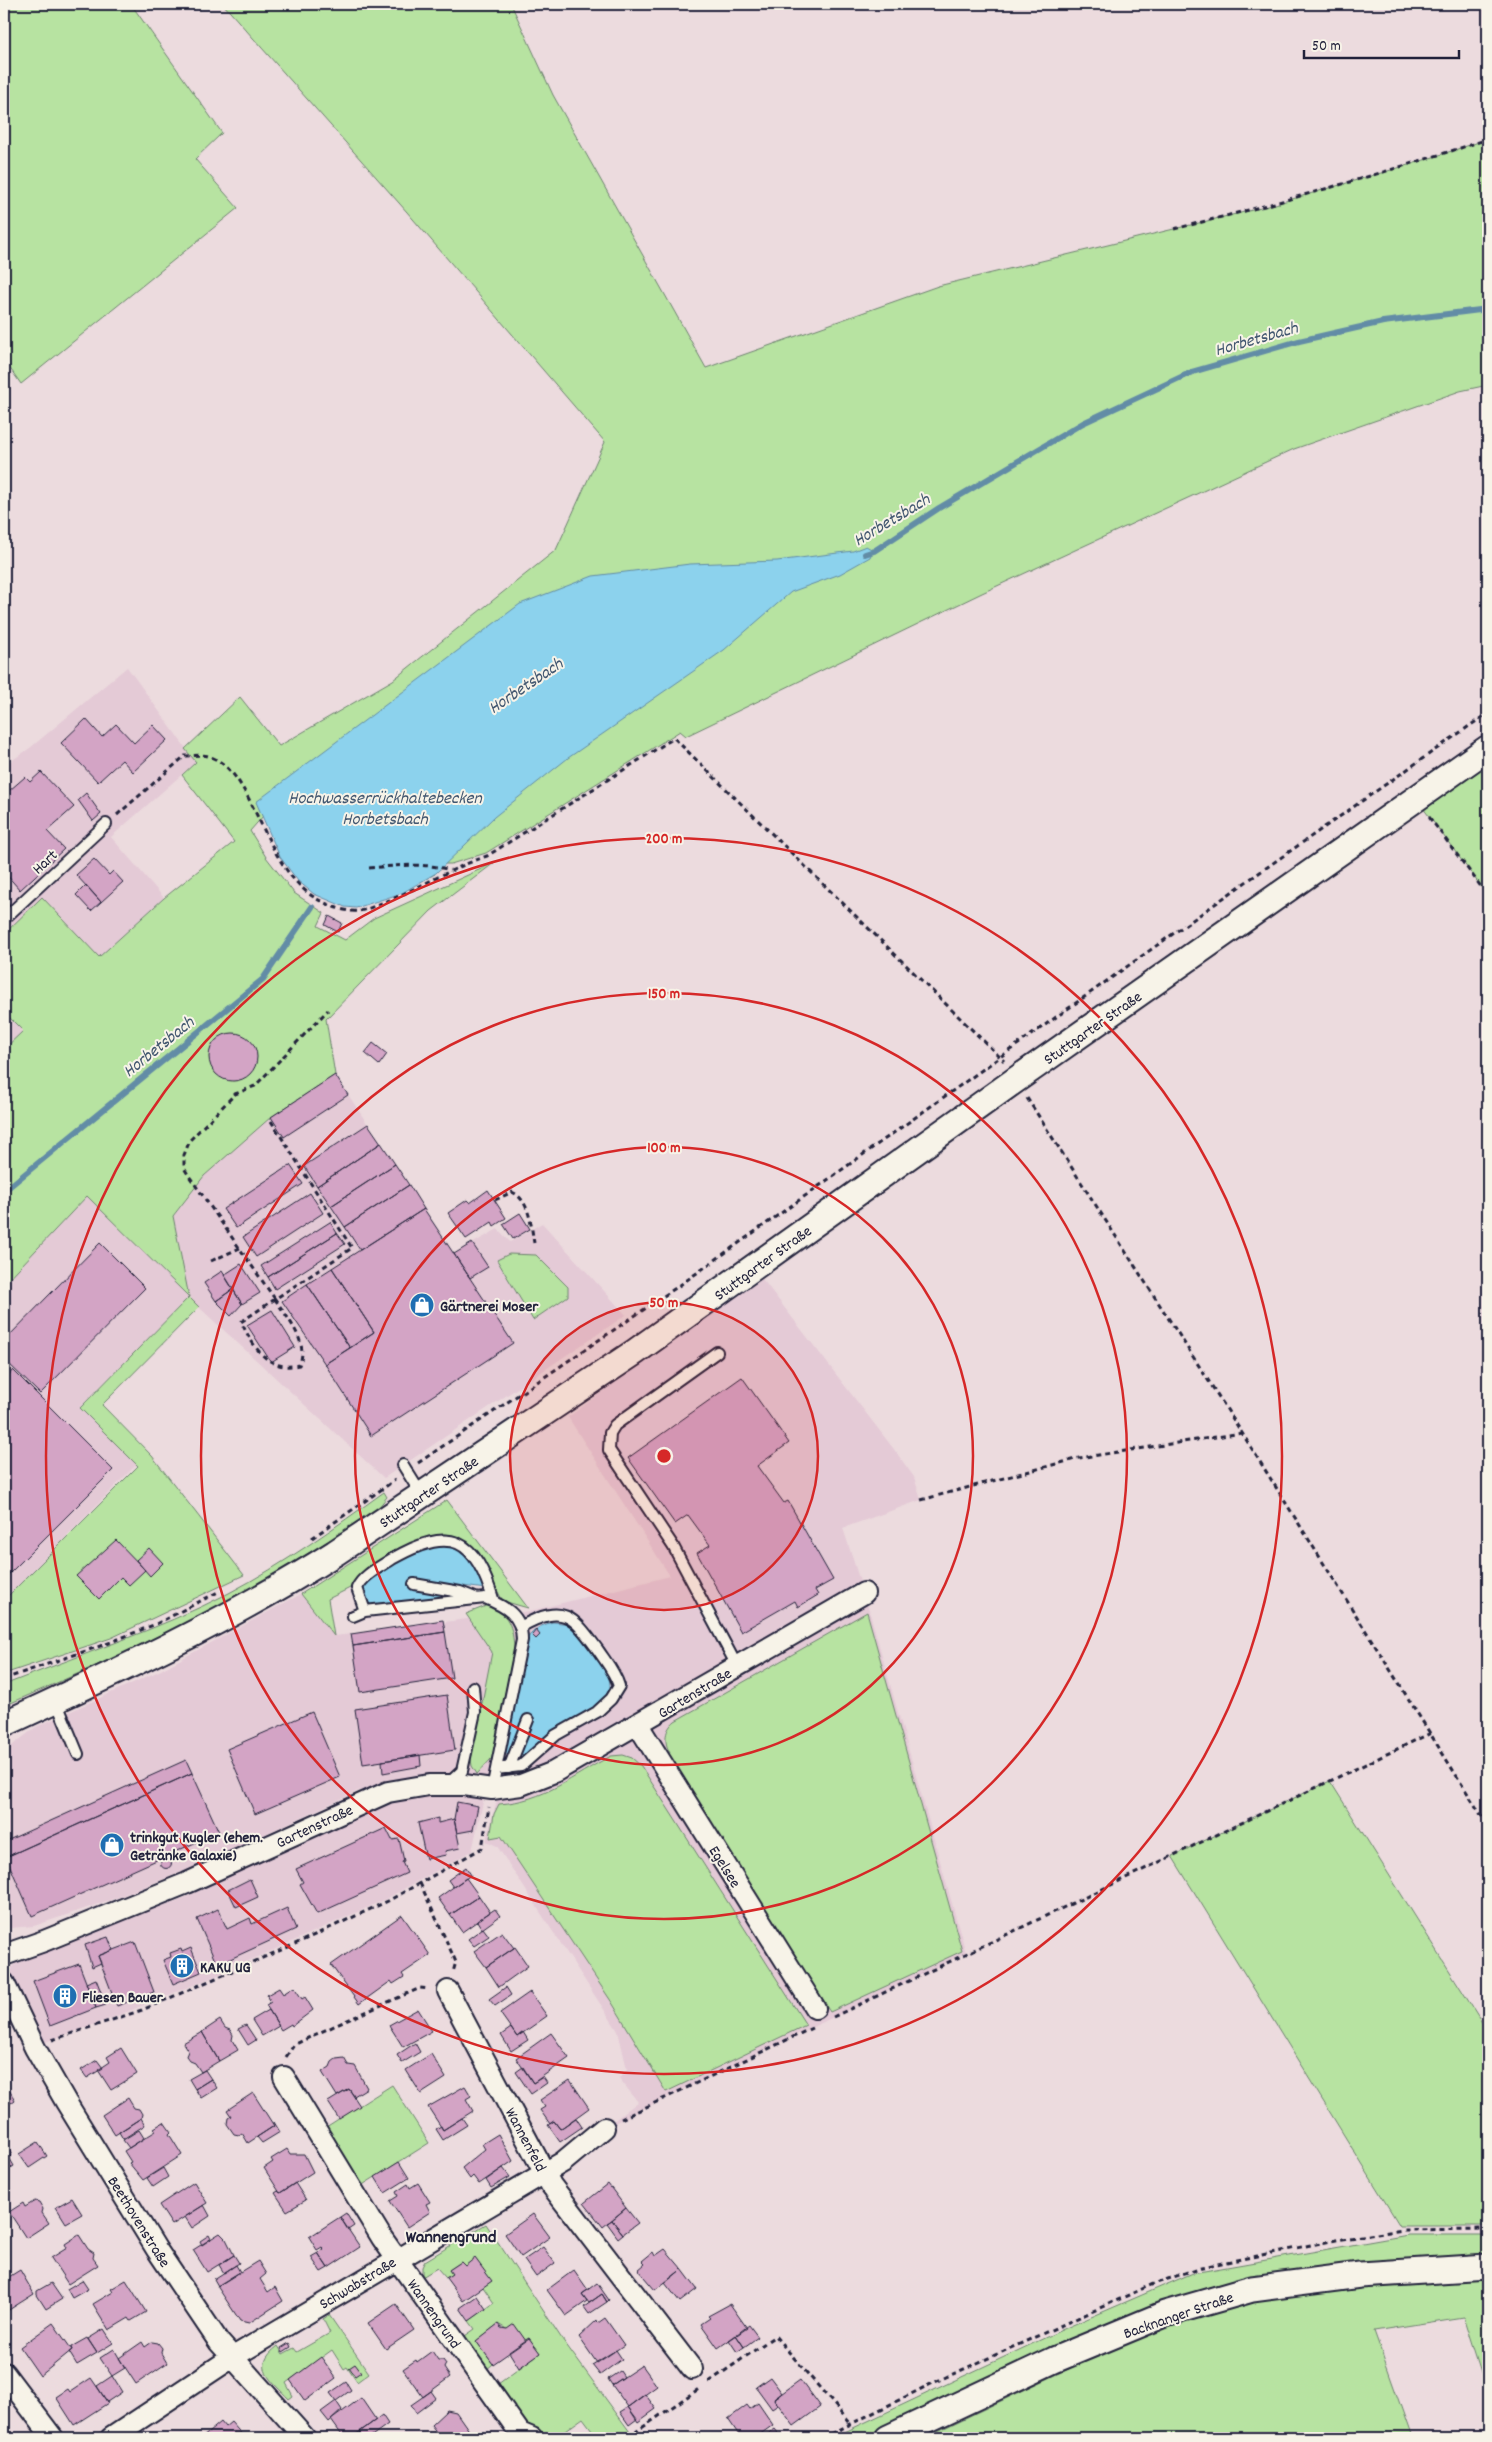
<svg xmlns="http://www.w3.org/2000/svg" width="1492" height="2442" viewBox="0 0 1492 2442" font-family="Dekko,sans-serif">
<rect width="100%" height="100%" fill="#ecdbde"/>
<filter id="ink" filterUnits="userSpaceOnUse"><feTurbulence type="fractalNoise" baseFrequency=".02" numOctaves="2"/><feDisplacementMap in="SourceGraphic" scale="10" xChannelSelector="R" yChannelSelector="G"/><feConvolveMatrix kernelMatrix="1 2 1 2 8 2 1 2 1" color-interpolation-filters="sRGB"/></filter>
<g filter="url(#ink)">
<path fill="#e4cad6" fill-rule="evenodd" d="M127 667 196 762 111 837 164 898 4 1050V766L30 748Z
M335 1075 454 1254 498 1229 510 1242 542 1223 626 1315 384 1478 189 1298 80 1407 137 1464 4 1600V1284L87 1196 188 1296 173 1217 204 1176 271 1117Z
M760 1276 893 1448 914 1477 921 1500 843 1528 870 1613 966 1953 604 2128 638 2102 619 2078 627 2069 618 2031 497 1846 486 1841 501 1785 416 1779 358 1791 196 1866 116 1898 34 1926 10 1928 4 1922V1752L36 1727 159 1671 301 1594 335 1636 530 1611 670 1576 568 1417ZM575 1628 609 1677 610 1686 596 1707 552 1732Z
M433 1794H464L484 1798 472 1851 384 1900 218 1975 112 2018 40 2044 10 1977 12 1967 22 1957 184 1898 367 1811 410 1797Z"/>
<path fill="#b7e3a1" stroke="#6c826e" d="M4 4H131L222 133 195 159 238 208 21 384 4 360Z
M223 4H511L553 95 706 368 938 286 1265 207 1415 163 1488 139V385L1460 391 1294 449 982 593 686 736 680 731 486 853 451 864H361L425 869 435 874 403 891 264 815 250 831 266 857 294 893 324 913 318 926 345 940 374 918 494 863 431 911 326 1019 335 1075 271 1117 204 1176 173 1216 189 1297 199 1307 102 1405 152 1456 244 1575 111 1638 4 1674V1600L138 1466 80 1408 189 1297 87 1196 4 1284V1049L23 1031 4 1012V934L42 897 99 957 164 898 234 842 182 775 196 762 185 749 240 697 279 746 393 680 556 550 605 442 407 212Z
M1488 761V896L1423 808Z
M509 1254 536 1255 568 1287V1296L533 1320 497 1260Z
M384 1492 387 1497 374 1513 219 1608 173 1632 4 1706V1685C79 1655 156 1631 229 1593 284 1564 334 1528 384 1492Z
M447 1500 528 1608 503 1601 474 1549 459 1537 444 1534 409 1545 370 1568 357 1578 350 1588 328 1599 334 1636 301 1594Z
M486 1606C509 1611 513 1628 514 1649L492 1758 477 1774 472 1766 471 1759 492 1652 466 1614Z
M867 1612 962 1951 830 2012 666 1756 670 1753C663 1741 665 1729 675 1721Z
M623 1755 632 1758 641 1766 806 2025 666 2092 611 2001 501 1836 490 1838 494 1814 499 1804C545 1801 572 1776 611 1756Z
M1330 1781 1488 2032V2226H1400L1172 1856Z
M392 2085 429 2143 361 2186 326 2127Z
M486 2224 562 2339 630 2432 620 2438H598L583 2418 558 2436 530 2431 494 2387 540 2353 529 2338 525 2340 498 2324 476 2341 493 2364 486 2370 462 2338 475 2329 469 2321 494 2303 483 2287 491 2281 475 2259 465 2266 461 2262 449 2270 452 2274 446 2278 437 2268 422 2277V2267L425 2261Z
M1408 2235H1488V2259L1261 2278 1209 2287 1162 2304 875 2438H832L1068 2327 1193 2273Z
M1488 2279V2395L1463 2317 1374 2331 1412 2438H923L1138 2336 1262 2296 1350 2287Z
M329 2315 369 2373 357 2382 347 2367 344 2369 332 2350 286 2383 293 2396 289 2399C272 2381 250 2367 278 2346L283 2354 294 2348 297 2352 330 2333 323 2319Z"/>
<path fill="#8cd2ed" stroke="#628ca6" d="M866 546 873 550 870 557 840 574 791 592 724 650 568 758 494 817 436 873 402 893 356 908 345 907 314 894 298 881 280 857 256 802 520 604 593 576 690 564 777 561 853 551Z
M442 1543C466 1549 476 1567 486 1589L463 1586 456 1597 370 1604 362 1592 364 1584 413 1553Z
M553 1622 571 1624 575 1628 609 1677 610 1686 606 1698 596 1707 552 1732 522 1760 506 1754 527 1639C534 1629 541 1625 553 1622Z"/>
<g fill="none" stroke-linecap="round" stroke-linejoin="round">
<path stroke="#628ca6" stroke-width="6" d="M865 554 874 551 939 508 1083 423 1192 372 1299 341 1383 322 1488 309
M4 1191 263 979 312 907"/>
</g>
<path fill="#d3a4c5" stroke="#22223b" d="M86 719 102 737 116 724 134 743 153 725 167 740 133 772 122 760 98 782 61 743Z
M41 772 74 807 47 831 64 849 20 890 4 872 8 868 4 863V785L5 784 10 790 25 777 30 782Z
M86 793 101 814 93 821 78 800Z
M94 859 109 875 113 871 123 882 101 902 76 875Z
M86 885 101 902 91 911 76 895Z
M329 916 342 923 338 932 325 925Z
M209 1057a24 24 0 1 1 48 0a24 24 0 1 1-48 0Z
M373 1043 387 1054 379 1065 365 1053Z
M335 1075 348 1095 284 1137 271 1117Z
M368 1124 381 1143 317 1186 304 1166Z
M381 1143 395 1164 331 1206 317 1186Z
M395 1164 409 1185 345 1227 331 1206Z
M290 1165 303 1184 236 1228 223 1209Z
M409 1185 424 1209 360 1250 345 1227Z
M488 1190 506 1218 494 1226 492 1222 466 1239 448 1213 467 1200 470 1203Z
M310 1193 323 1213 256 1257 243 1237Z
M424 1209 513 1343 371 1436 325 1364 374 1332 332 1268Z
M520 1213 530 1229 513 1239 503 1224Z
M330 1222 337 1233 268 1277 261 1266Z
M337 1233 345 1244 275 1289 268 1277Z
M100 1243 145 1288 40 1394 4 1359V1341Z
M472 1243 488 1267 470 1278 454 1254Z
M241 1264 260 1293 242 1304 224 1275Z
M332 1268 374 1332 350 1348 307 1284Z
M222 1271 233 1289 216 1301 204 1283Z
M307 1284 350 1348 325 1364 282 1301Z
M233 1289 242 1304 231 1316 216 1301Z
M272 1310 295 1347 271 1362 247 1325Z
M13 1370 113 1470 4 1579V1380Z
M742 1377 789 1443 757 1466 784 1503 788 1501 833 1580 815 1590 818 1595 798 1607 795 1601 741 1632 697 1553 710 1545 688 1515 675 1524 628 1458Z
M116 1540 145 1570 129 1585 121 1577 99 1599 76 1576Z
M149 1548 163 1563 150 1576 136 1560Z
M443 1620 445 1632 353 1646 351 1634Z
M536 1630 540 1635 536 1639 532 1635Z
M445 1632 452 1678 360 1692 353 1646Z
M447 1695 455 1750 363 1764 355 1709Z
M312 1712 340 1777 255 1814 227 1749Z
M420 1755 421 1766 383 1773 382 1761Z
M186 1760 192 1773 6 1857 4 1842Z
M192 1773 219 1832 32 1916 6 1857Z
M457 1802 478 1806 473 1830 457 1833 454 1819Z
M438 1818V1823L454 1819 460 1848 445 1851 446 1855 426 1859 418 1823Z
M386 1828 392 1840 399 1839 404 1861 402 1862 407 1873 317 1914 300 1884 303 1882 296 1869Z
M160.5 1863a5.5 5.5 0 1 1 11 0a5.5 5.5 0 1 1-11 0Z
M466 1867 471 1875 453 1887 448 1880Z
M466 1878 479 1896 450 1915 438 1898Z
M250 1879 258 1897 236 1907 228 1890Z
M479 1896 490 1912 462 1932 450 1915Z
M287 1908 296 1929 217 1965 197 1919 218 1909 227 1929 250 1918 252 1924Z
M495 1909 500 1916 482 1929 477 1921Z
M402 1915 430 1955 402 1974 404 1977 393 1984 391 1981 359 2004 331 1965Z
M483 1928 489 1936 474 1946 468 1939Z
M502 1932 514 1948 486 1967 474 1951Z
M108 1937 113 1950 98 1956 101 1963 92 1967 85 1945Z
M135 1942 154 1992 117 2006 98 1956Z
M515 1947 528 1966 499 1987 486 1967Z
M191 1948 201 1972 173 1984 163 1960 171 1957 170 1953 181 1949 182 1952Z
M79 1964 96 2008 50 2026 33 1981Z
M96 1979 106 2005 96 2008 86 1983Z
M294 1987 302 1999 305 1997 313 2010 292 2026 291 2024 281 2030 266 2005 271 2002 267 1995 279 1988 283 1994Z
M506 1987 511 1995 495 2006 489 1999Z
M530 1992 547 2016 517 2037 500 2013Z
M418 2009 432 2031 403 2047 389 2025Z
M269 2010 279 2026 262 2036 252 2020Z
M220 2020 225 2028 230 2030 233 2035 232 2040 238 2050 219 2061 202 2032Z
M246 2025 256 2040 248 2045 238 2029Z
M511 2028 517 2037 523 2032 528 2040 511 2051 501 2035Z
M202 2032 219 2061 201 2072 195 2063 190 2061 186 2056 188 2051 183 2043Z
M551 2033 569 2058 533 2083 516 2058Z
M415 2043 420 2052 402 2063 397 2055Z
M121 2048 137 2074 111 2090 98 2070 110 2062 107 2057Z
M431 2054 446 2078 421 2094 406 2070Z
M344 2058 348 2065 355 2066 367 2088 354 2096 349 2089 337 2096 322 2072 330 2067 332 2062 336 2059Z
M97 2060 103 2068 87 2078 81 2070Z
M523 2067 533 2083 543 2077 547 2083 531 2094 516 2072Z
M205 2070 211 2079 195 2089 189 2079Z
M211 2079 217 2088 201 2098 195 2089Z
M570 2080 589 2108 560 2129 554 2121 550 2124 540 2110 545 2107 540 2100Z
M5 2083 15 2100 4 2108V2084Z
M465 2086 471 2096 466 2099 473 2111 443 2130 428 2107Z
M349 2089 360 2106 339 2119 328 2102Z
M253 2093 274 2126 248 2143 242 2133 239 2135 234 2134 227 2124 228 2118 231 2116 227 2110Z
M128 2098 134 2108 139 2109 142 2114 141 2118 115 2135 102 2115Z
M141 2118 145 2125 123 2139 119 2132Z
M462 2118 467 2125 443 2140 436 2129 441 2126 443 2130Z
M576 2118 582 2127 560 2142 548 2125 554 2121 560 2129Z
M164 2122 171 2132 169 2134 182 2155 143 2180 129 2163 131 2162 124 2151 156 2131 154 2128Z
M274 2122 280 2132 262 2143 257 2137 274 2126Z
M139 2130 144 2138 129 2148 123 2140Z
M498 2134 513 2161 479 2184 473 2176 470 2179 462 2168 485 2149 482 2144Z
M38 2142 47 2156 29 2168 19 2154Z
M4 2148 9 2149 11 2153 10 2159 14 2166 4 2172Z
M287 2149 290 2154H304L313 2172 280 2193 264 2168 273 2162 271 2159Z
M399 2162 409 2178 385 2193 375 2177Z
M163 2168 168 2177 153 2187 147 2178Z
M503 2168 510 2177 491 2188 486 2180Z
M194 2182 207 2203 172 2225 159 2205Z
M295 2183 306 2200 287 2211 275 2193 278 2191 280 2193Z
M418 2183 430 2202 426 2204 430 2212 407 2227 390 2201 398 2196 396 2192 408 2184 410 2188Z
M608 2184 626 2208 603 2227 584 2203Z
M72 2198 82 2214 66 2223 56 2207Z
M35 2201 39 2202 43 2209 42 2213 49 2223 26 2238 9 2212 23 2203 25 2207Z
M204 2205 210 2216 192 2228 185 2217Z
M626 2208 638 2223 623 2234 612 2220Z
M346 2213 354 2226 348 2230 340 2217Z
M533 2214 550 2237 521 2257 505 2234Z
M340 2217 360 2247 328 2268 318 2253 324 2249 322 2247 317 2250 309 2237Z
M612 2220 623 2234 618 2238 607 2223Z
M220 2233 226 2239 234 2255 207 2272 193 2250Z
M79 2235 88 2249 94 2253 93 2258 98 2265 68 2284 51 2258 67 2248 65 2244Z
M209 2235 211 2239 202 2245 200 2241Z
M543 2247 555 2263 536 2277 524 2260Z
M665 2249 682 2269 655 2290 638 2270 645 2264 642 2261 653 2252 655 2256Z
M318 2253 328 2268 321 2272 311 2257Z
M234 2255 239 2263 224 2273 219 2265Z
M475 2258 492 2281 463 2301 446 2278 452 2274 449 2270 461 2262 465 2266Z
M258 2261 266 2274 260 2279 268 2292 275 2287 283 2301 249 2323 240 2321 217 2286Z
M236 2265 240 2272 218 2286 214 2279Z
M682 2269 697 2289 680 2302 665 2283Z
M20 2270 34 2294 4 2313V2280Z
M574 2270 588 2290 582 2294 587 2301 566 2316 547 2290Z
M82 2280 88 2289 72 2298 67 2289Z
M126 2280 146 2312 131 2321 129 2318 109 2330 93 2304 113 2292 111 2289Z
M51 2283 62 2299 46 2309 37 2295V2291Z
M597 2283 609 2300 607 2302 602 2294 589 2303 582 2294Z
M602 2294 607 2302 589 2314 584 2307Z
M477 2296 486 2309 469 2321 460 2308Z
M396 2304 414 2330 386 2349 368 2323Z
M730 2304 747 2328 718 2348 701 2324 710 2318 708 2316Z
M605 2318 624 2345 597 2363 579 2337 597 2320 598 2323Z
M53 2323 72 2350 40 2376 20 2347Z
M498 2324 501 2328 507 2329 514 2324 526 2341 493 2364 476 2341Z
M749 2325 758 2337 744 2347 736 2335Z
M104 2329 113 2343 97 2353 88 2339Z
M736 2335 744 2347 737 2352 729 2340Z
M87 2338 97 2353 77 2365 69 2352 72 2350 71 2347Z
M529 2338 540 2353 519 2368 509 2352Z
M142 2342 145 2347 152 2342 158 2343 162 2348 161 2353 167 2363 136 2384 119 2358Z
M289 2343 291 2347 283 2352 281 2348Z
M114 2349 125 2368 112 2376 100 2358Z
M616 2350 622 2359 600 2375 592 2365Z
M432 2351 438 2360H443L446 2364 444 2368 450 2377 423 2397 403 2369 416 2360 417 2362Z
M321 2357 336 2378 305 2401 290 2380Z
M355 2364 361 2372 355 2376 349 2368Z
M642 2365 657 2386 628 2407 612 2385Z
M620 2371 624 2377 612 2385 608 2379Z
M112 2376 122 2392 107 2402 97 2386Z
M770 2377 782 2393 774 2399 778 2405 772 2409 756 2387Z
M91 2378 108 2403 74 2425 56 2397 68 2389 70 2392Z
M800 2380 820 2407 794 2426 774 2399Z
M346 2382 351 2390 336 2401 330 2393Z
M431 2391 436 2398 416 2413 411 2405Z
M645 2394 656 2409 638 2422 628 2407Z
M361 2398 376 2420 351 2438H344L331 2420Z
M336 2401 342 2410 329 2422 321 2412Z
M758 2403 773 2425 755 2438H741L728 2419 747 2405 750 2409Z
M628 2407 637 2419 629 2425 620 2412Z
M447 2410 456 2412 470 2432 461 2438H441L431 2425Z
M382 2415 388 2424 369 2438H364L360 2432Z
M221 2422 225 2427 231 2422 245 2438H202Z
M4 2425 14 2438H4Z
M775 2429 782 2438H762Z"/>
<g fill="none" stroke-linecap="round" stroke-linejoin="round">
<defs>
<path id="service" d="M4 919 106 824
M717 1352 615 1425 610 1433 609 1450 673 1546 737 1666
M403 1465 421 1494
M414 1584 460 1592 475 1598
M365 1611 357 1588C363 1575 380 1567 392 1559 451 1525 475 1537 494 1602
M353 1616 365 1611 485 1598C506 1607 522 1615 522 1640L492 1789
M56 1701 78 1754
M509 1768 528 1720
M496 1769 521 1766 556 1735 597 1712 611 1699 619 1686C615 1672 606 1662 598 1650 573 1616 564 1603 522 1626
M448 1784 462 1771 475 1712 473 1687"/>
<path id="minor" d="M638 1725 815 2008
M4 1955 44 1941 187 1883 388 1792 429 1785H464L492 1789 521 1785 554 1772 864 1593
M4 1983 35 2048 66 2102 157 2250 219 2342 305 2438
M448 1991 551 2185 692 2369
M284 2077 382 2238 520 2433 532 2438
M4 2373 53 2438
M111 2438 233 2357 563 2162 604 2128"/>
<path id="tertiary" d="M4 1724C117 1672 230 1620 335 1553L635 1352 1017 1079 1488 748
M888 2438 1054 2360 1165 2314 1252 2289 1360 2275 1488 2267"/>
</defs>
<use href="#service" stroke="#22223b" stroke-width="14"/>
<use href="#minor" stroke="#22223b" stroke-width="24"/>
<use href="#tertiary" stroke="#22223b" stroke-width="29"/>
<path stroke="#22223b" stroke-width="3" stroke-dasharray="5 4" stroke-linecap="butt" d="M1174 229C1280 203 1385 173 1488 139
M117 815 185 756C192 756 202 754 208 756 258 771 262 876 325 903 335 908 347 912 358 911 368 910 378 904 387 901 421 887 452 868 487 856L674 738 1004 1061
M1429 817 1488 896
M369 868C396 866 424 862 450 870
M1027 1098 1242 1433 1488 1826
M271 1121 352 1248 275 1299 189 1176 184 1168V1155L190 1140 235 1094 255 1086 328 1010
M495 1200 512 1192C530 1200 531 1226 534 1243
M211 1261 240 1248
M275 1299C287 1318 310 1343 299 1365 267 1372 254 1347 241 1322Z
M418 1463 680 1285 1243 884 1488 713
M921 1500 1079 1458 1242 1433
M312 1538 395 1480
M4 1679 106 1644 156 1624 218 1592
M420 1883 456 1962 453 1972
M833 2017 1431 1733
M52 2040 142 2010 295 1944 388 1901 482 1848 489 1807
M286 2057 294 2045 314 2035 420 1988 429 1989
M621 2119 812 2028
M709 2382 775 2336 851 2424
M627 2438 700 2388
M823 2438 935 2382 1151 2285 1202 2267 1336 2240 1403 2230 1488 2229"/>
<use href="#service" stroke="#f7f3e8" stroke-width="10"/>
<use href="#minor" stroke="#f7f3e8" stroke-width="20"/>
<use href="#tertiary" stroke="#f7f3e8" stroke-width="25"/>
</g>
</g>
<circle cx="664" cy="1456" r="154" fill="#d62828" fill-opacity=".12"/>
<g fill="none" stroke="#d62828" stroke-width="2.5">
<circle cx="664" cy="1456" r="154"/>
<circle cx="664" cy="1456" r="309"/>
<circle cx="664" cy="1456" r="463"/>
<circle cx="664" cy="1456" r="618"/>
</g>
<defs>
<symbol id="shop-disc" viewBox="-11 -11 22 22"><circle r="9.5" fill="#1f6fb2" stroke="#f7f3e8"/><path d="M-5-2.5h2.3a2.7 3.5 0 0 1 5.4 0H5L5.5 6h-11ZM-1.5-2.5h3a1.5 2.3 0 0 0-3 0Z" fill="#fff"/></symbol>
<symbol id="building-disc" viewBox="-11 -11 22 22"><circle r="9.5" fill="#1f6fb2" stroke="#f7f3e8"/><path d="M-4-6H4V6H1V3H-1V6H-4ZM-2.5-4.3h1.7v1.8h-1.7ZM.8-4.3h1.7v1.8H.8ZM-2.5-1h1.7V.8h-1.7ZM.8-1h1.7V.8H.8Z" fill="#fff"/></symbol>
</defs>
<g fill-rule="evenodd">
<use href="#shop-disc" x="408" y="1291" width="28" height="28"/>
<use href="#shop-disc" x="98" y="1831" width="28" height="28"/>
<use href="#building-disc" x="168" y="1952" width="28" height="28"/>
<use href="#building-disc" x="51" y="1982" width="28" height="28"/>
</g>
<g text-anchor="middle" stroke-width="4" stroke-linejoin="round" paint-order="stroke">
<g font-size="16" fill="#22223b" stroke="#f7f3e8">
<text transform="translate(44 861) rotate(-43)" y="6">Hart</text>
<text transform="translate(1092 1027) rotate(-35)" y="6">Stuttgarter Straße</text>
<text transform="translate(762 1262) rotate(-36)" y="6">Stuttgarter Straße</text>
<text transform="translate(428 1491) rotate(-34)" y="6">Stuttgarter Straße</text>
<text transform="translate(694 1692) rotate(-31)" y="6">Gartenstraße</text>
<text transform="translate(314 1825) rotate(-25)" y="6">Gartenstraße</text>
<text transform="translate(726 1866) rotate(58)" y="6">Egelsee</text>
<text transform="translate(527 2139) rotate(62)" y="6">Wannenfeld</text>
<text transform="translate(140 2221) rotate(58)" y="6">Beethovenstraße</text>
<text transform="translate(357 2282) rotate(-31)" y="6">Schwabstraße</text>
<text transform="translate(435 2313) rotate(55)" y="6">Wannengrund</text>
<text transform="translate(1178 2314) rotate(-19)" y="6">Backnanger Straße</text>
</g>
<g font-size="16" font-weight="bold" fill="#22223b" stroke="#f7f3e8" text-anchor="start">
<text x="440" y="1311">Gärtnerei Moser</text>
<text x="130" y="1842">trinkgut Kugler (ehem.<tspan x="130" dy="18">Getränke Galaxie)</tspan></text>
<text x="200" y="1972">KAKU UG</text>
<text x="82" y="2002">Fliesen Bauer</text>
</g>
<g font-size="18" font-style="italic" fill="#425770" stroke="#f7f3e8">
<text transform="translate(1256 338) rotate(-16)" y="6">Horbetsbach</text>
<text transform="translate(891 519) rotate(-31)" y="6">Horbetsbach</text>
<text transform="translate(525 685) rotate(-34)" y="6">Horbetsbach</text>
<text x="385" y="803">Hochwasserrückhaltebecken<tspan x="385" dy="21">Horbetsbach</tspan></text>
<text transform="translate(158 1046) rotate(-39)" y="6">Horbetsbach</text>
</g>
<g font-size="18" font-weight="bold" fill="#22223b" stroke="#f7f3e8">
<text x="451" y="2242">Wannengrund</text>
</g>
</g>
<circle cx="664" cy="1456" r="8" fill="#d62828" stroke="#f7f3e8" stroke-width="2.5"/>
<g font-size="15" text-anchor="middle" font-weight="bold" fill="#d62828" stroke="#f7f3e8" stroke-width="4" stroke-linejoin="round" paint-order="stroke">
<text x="664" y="843">200 m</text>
<text x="664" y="998">150 m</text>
<text x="664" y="1152">100 m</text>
<text x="664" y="1307">50 m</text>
</g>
<rect width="1492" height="2442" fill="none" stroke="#f7f3e8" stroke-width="20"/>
<rect x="10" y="10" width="1472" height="2422" fill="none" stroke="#22223b" stroke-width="2" filter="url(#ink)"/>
<path d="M1304 50v8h155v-8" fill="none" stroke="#22223b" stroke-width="2.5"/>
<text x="1312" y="50" font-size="15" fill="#22223b" stroke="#f7f3e8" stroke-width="4" paint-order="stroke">50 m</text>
</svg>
